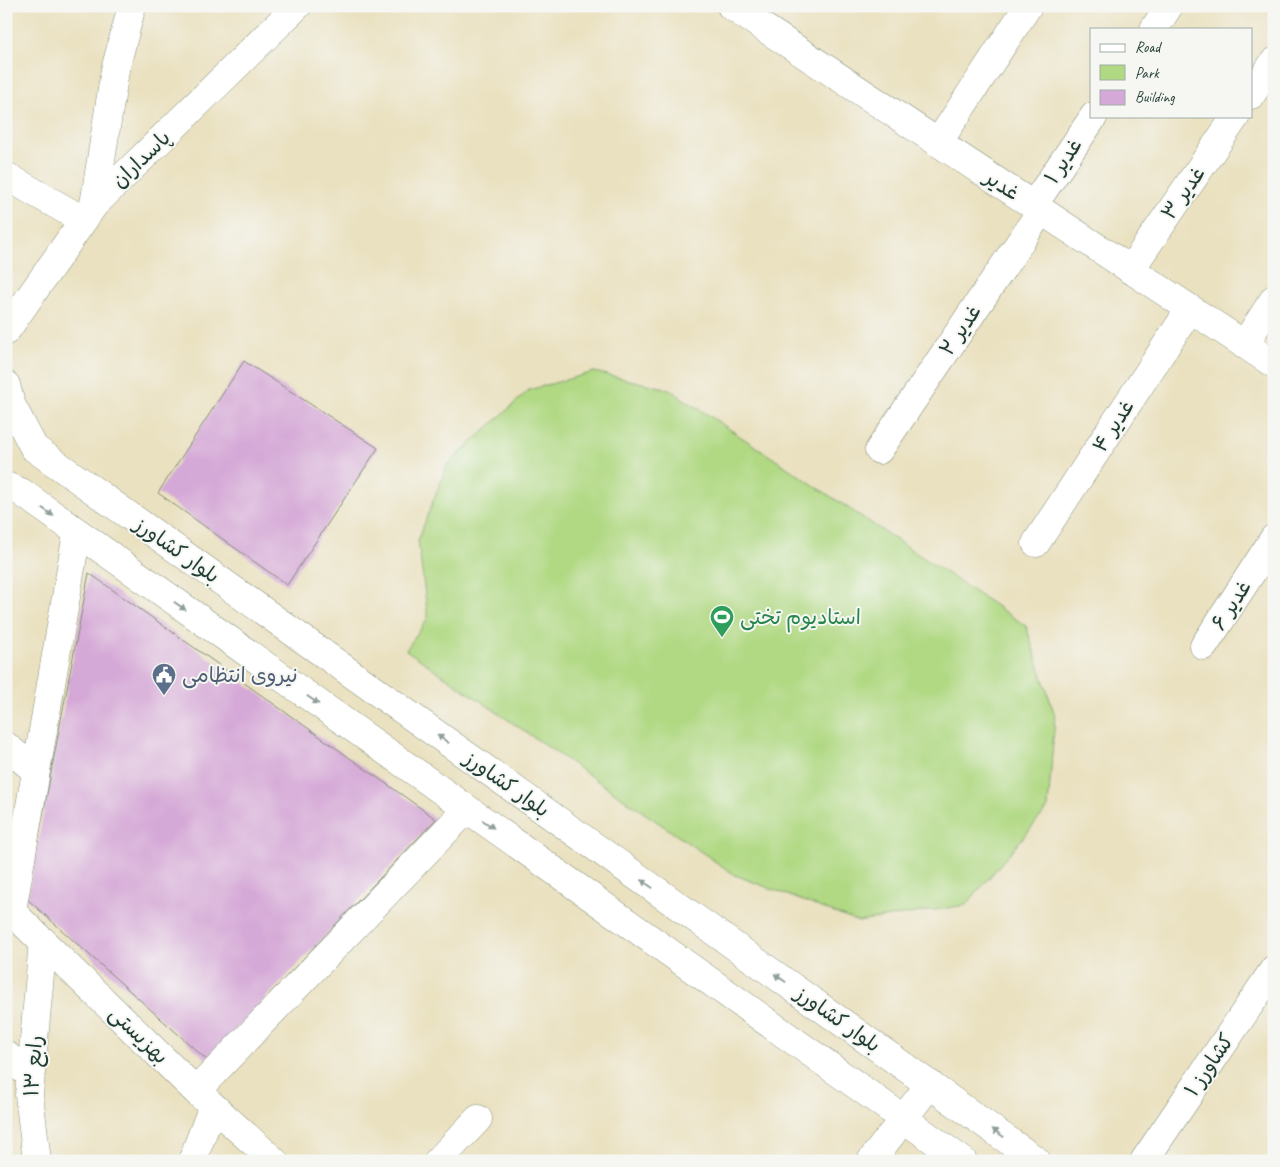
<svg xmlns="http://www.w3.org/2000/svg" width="1280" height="1167" viewBox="0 0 1280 1167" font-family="Caveat,'Playpen Sans Arabic',sans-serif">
<rect width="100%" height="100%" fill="#f6f6f2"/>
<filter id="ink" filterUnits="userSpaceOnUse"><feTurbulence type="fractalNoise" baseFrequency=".02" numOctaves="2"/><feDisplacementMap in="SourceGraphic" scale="10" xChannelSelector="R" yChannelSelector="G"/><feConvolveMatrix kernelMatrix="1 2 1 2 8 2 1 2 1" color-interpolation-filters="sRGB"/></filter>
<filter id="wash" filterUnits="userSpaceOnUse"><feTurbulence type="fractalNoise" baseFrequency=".0096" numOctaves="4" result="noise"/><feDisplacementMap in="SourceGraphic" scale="20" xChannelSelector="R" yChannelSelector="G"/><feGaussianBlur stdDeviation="1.12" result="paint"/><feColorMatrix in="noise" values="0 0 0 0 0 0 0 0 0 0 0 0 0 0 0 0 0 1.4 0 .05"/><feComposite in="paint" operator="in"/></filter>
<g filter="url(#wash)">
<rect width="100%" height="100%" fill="#eae1c0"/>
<path fill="#b1d984" stroke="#688b5c" d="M594 372 669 389 1026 626 1055 716 1048 808 966 905 858 922 735 875 406 650 428 618 418 540 447 465 529 390Z"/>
<g id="blocks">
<path fill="#d5a9d7" d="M244 361 378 448 287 585 158 493Z
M89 573 436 819 207 1060 27 899Z"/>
</g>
</g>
<g filter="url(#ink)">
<use href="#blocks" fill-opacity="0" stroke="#848f7a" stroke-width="1"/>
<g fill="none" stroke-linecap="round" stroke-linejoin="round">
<defs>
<path id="minor" d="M731 6 1274 364
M1154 29 1169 6
M1251 95 1274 62
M938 143 1028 6
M6 176 83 220
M94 205 115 70 132 6
M1033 206 1094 116
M1130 270 1236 116
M6 331 94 205 297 6
M1244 345 1274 299
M6 385 11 404 34 448 1037 1161
M879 450 1041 211
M6 486 21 492 963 1161
M1036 543 1190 309
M1204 646 1274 538
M6 746 36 771
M6 906 196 1091 274 1161
M12 911 77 533
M6 1055 30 1075
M196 1091 467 809
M37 1161 29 1095 43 941
M192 1161 213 1106
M438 1161 478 1119
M871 1161 930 1084
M1144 1161 1274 969"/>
</defs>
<use href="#minor" stroke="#848f7a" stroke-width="29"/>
<use href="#minor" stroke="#fff" stroke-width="28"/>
</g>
<defs><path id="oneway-solid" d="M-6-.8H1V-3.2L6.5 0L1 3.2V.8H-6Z" transform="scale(1.25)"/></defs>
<g fill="#8f9e9a">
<use href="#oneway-solid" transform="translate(48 512) rotate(35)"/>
<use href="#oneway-solid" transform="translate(180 606) rotate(35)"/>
<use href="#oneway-solid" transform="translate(313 700) rotate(35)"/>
<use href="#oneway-solid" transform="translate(443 739) rotate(-145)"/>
<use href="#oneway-solid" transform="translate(488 824) rotate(35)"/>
<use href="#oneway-solid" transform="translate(647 884) rotate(-145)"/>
<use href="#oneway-solid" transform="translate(780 978) rotate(-145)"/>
<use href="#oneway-solid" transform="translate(998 1133) rotate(-145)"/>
</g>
</g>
<defs>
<symbol id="stadium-pin" viewBox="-11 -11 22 30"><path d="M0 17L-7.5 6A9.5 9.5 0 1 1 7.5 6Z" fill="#2e9e5b" stroke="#f6f6f2"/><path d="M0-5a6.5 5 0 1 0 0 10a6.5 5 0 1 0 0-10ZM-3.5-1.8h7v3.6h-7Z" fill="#fff"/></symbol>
<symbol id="civic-pin" viewBox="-11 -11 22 30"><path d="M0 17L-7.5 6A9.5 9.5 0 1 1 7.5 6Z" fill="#5c6f8a" stroke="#f6f6f2"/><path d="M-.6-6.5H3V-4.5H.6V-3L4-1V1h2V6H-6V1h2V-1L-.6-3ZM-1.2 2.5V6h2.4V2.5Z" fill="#fff"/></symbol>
</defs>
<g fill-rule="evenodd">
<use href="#stadium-pin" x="708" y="603" width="28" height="38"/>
<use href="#civic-pin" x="150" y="661" width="28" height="38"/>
</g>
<g text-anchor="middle" stroke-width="4" stroke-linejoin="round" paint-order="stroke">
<g font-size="21" fill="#1f3d34" stroke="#f6f6f2">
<text transform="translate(141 159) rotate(-44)" y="7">پاسداران</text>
<text transform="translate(1063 161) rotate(-56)" y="7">غدیر ۱</text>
<text transform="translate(1002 185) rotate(33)" y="7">غدیر</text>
<text transform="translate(1183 193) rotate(-55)" y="7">غدیر ۳</text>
<text transform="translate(960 330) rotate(-56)" y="7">غدیر ۲</text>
<text transform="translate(1113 426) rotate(-57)" y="7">غدیر ۴</text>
<text transform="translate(177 550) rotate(35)" y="7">بلوار کشاورز</text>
<text transform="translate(1231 605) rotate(-57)" y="7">غدیر ۶</text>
<text transform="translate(507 784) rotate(35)" y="7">بلوار کشاورز</text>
<text transform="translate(838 1019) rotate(35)" y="7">بلوار کشاورز</text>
<text transform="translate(139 1035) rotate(44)" y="7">بهزیستی</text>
<text transform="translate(1209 1065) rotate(-56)" y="7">کشاورز ۱</text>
<text transform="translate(33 1066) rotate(-86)" y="7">رابع ۱۳</text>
</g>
<g font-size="21" fill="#27864d" stroke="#f6f6f2" text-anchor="start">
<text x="740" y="624">استادیوم تختی</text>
</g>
<g font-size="21" fill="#4e5e75" stroke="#f6f6f2" text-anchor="start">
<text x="182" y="682">نیروی انتظامی</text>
</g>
</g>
<rect width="1280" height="1167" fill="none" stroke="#f6f6f2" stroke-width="25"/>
<rect x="1090" y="28" width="162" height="90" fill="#f6f6f2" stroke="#a0aca6"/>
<rect x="1100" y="44" width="25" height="8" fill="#ffffff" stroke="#a0aca6"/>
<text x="1135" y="52" font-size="15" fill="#1f3d34">Road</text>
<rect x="1100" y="65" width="25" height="15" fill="#b1d984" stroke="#a0aca6"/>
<text x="1135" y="78" font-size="15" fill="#1f3d34">Park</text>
<rect x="1100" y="90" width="25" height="15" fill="#d5a9d7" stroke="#a0aca6"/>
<text x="1135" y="102" font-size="15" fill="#1f3d34">Building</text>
</svg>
